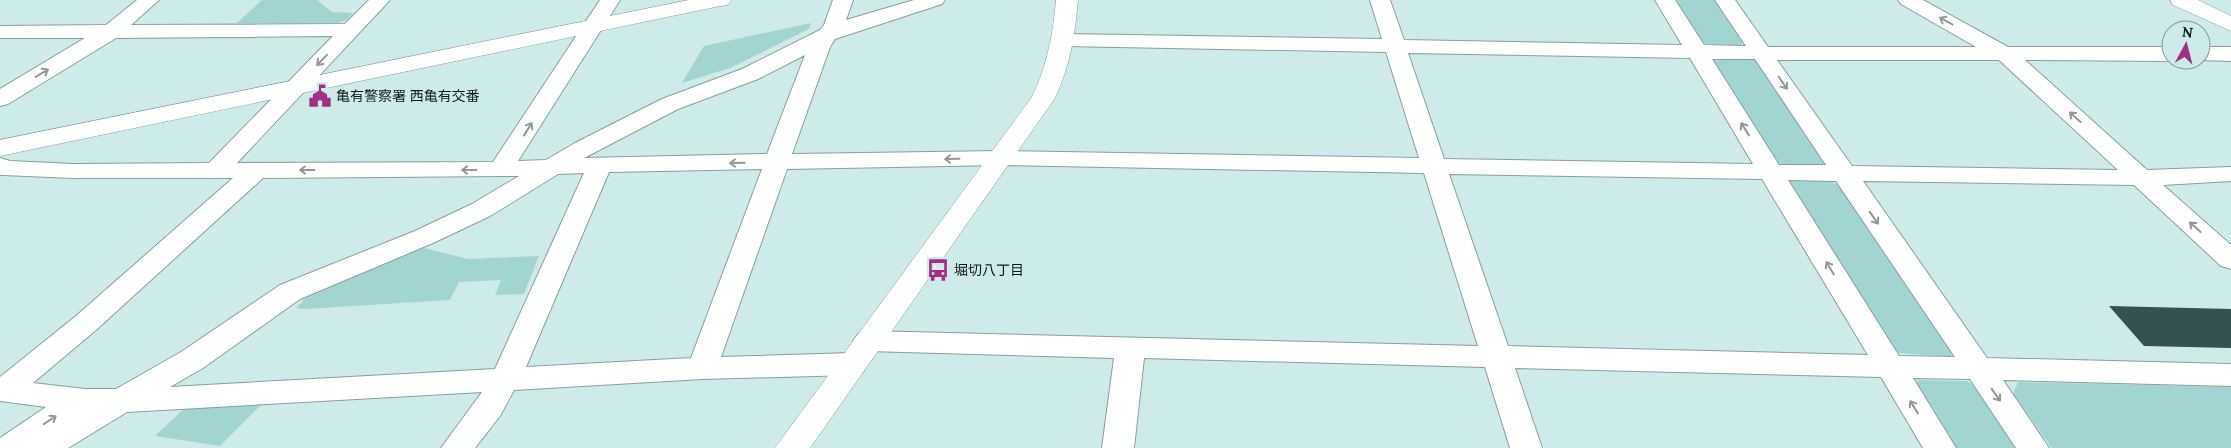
<svg xmlns="http://www.w3.org/2000/svg" width="2231" height="448" viewBox="0 0 2231 448" font-family="Lora,'Noto Sans JP',serif">
<rect width="100%" height="100%" fill="#cfebe9"/>
<path fill="#a1d5d1" d="M262 0H317L332 12 353 13 347 20 338 23H237Z
M1669 0H1716L1744 41 1741 45 1705 44 1693 39Z
M811 23 809 29 730 68 682 83 704 46Z
M1749 56 1759 60 1826 161 1821 166 1782 164 1768 156 1706 59Z
M1791 180 1830 181 1841 186 1952 349 1951 357 1900 353 1886 344 1787 185Z
M420 247 468 259 539 256 524 294 495 295 501 280 459 282 450 300 305 309 296 308 305 298Z
M1919 380 1967 381 1983 391 2022 448H1950L1911 387Z
M2018 382 2231 387V448H2052L2013 394Z
M261 405 220 446 155 436 186 407Z"/>
<path fill="#38504f" d="M2109 306 2231 309V348L2144 346Z"/>
<g fill="none" stroke-linecap="round" stroke-linejoin="round">
<defs>
<path id="minor" d="M137 0H159L131 25 345 24 369 0H390L237 163 493 162 600 0H620L518 161 546 160 575 143 662 99 742 69 820 30 824 25 833 0H853L846 20 914 0H945L942 4 835 39 830 47 792 154 1001 151 1419 158 1386 52 1064 46 1056 45 1053 40 1056 35 1064 34 1382 39 1370 0H1390L1404 40 1682 45 1655 0H1675L1704 45 1746 46 1715 0H1735L1768 47H1976L1901 4 1898 0H1923L2008 47H2171V60H2173L2171 61 2025 60 2147 170 2231 167V181L2163 185 2231 245V269L2221 266 2134 185 1863 181 1987 358 2231 364V386L2003 380 2049 448H2016L1970 379 1913 378 1956 448H1923L1881 377 1515 368 1542 448H1510L1485 367 1144 358 1134 448H1102L1114 358 868 351 858 348 853 341 858 334 868 331 1478 346 1424 173 1001 165 787 169 721 357 852 353 863 356 867 364 863 372 852 375 702 379 514 390 500 416 475 448H441L482 392 127 412 68 448H0V438L46 407 0 401V377L76 316 233 178H73L3 175H0V158L10 161 73 164 209 163 333 36 116 38 8 104 0 106V89L85 38H0V26L106 25ZM1408 53 1690 58 1753 164 1444 159ZM805 55 767 154 584 158 678 109 758 79ZM1712 59H1755L1826 165H1779ZM1777 60H1999L2118 170 1852 166ZM762 169 691 358 526 367 609 172ZM584 173 495 369 170 387 203 368 300 299 433 243 490 216 558 174ZM1449 174 1762 179 1868 355 1508 346ZM504 176H519L472 204 415 231 280 285 181 352 116 389H85L33 383 96 330 263 178ZM1788 180 1836 181 1955 357 1899 356Z
M2201 47H2231V61L2199 60H2201Z"/>
<path id="tertiary" d="M689 0H731L728 5 720 6 0 156V140Z
M1056 0H1078C1075 35 1070 66 1055 98L810 448H775L1032 97C1047 66 1053 35 1056 0Z
M2170 0H2198L2231 16V31L2173 5Z"/>
</defs>
<use href="#minor" stroke="#859f9d" stroke-width="2"/>
<use href="#tertiary" stroke="#859f9d" stroke-width="1"/>
<use href="#minor" fill="#fff" fill-rule="evenodd"/>
<use href="#tertiary" fill="#fff" fill-rule="evenodd"/>
</g>
<defs><path id="oneway-shaft" d="M-6 0H5M1.5-3L5.5 0L1.5 3" fill="none" stroke-width="1.6" stroke-linecap="round" stroke-linejoin="round" transform="scale(1.25)"/></defs>
<g stroke="#939797">
<use href="#oneway-shaft" transform="translate(1946 21) rotate(-151)"/>
<use href="#oneway-shaft" transform="translate(322 60) rotate(134)"/>
<use href="#oneway-shaft" transform="translate(42 73) rotate(-31)"/>
<use href="#oneway-shaft" transform="translate(1783 83) rotate(56)"/>
<use href="#oneway-shaft" transform="translate(2075 117) rotate(-138)"/>
<use href="#oneway-shaft" transform="translate(528 129) rotate(-58)"/>
<use href="#oneway-shaft" transform="translate(1745 129) rotate(-122)"/>
<use href="#oneway-shaft" transform="translate(952 159) rotate(179)"/>
<use href="#oneway-shaft" transform="translate(737 163) rotate(179)"/>
<use href="#oneway-shaft" transform="translate(307 170) rotate(180)"/>
<use href="#oneway-shaft" transform="translate(469 170) rotate(180)"/>
<use href="#oneway-shaft" transform="translate(1874 218) rotate(55)"/>
<use href="#oneway-shaft" transform="translate(2195 227) rotate(-138)"/>
<use href="#oneway-shaft" transform="translate(1830 268) rotate(-121)"/>
<use href="#oneway-shaft" transform="translate(1996 395) rotate(55)"/>
<use href="#oneway-shaft" transform="translate(1914 407) rotate(-122)"/>
<use href="#oneway-shaft" transform="translate(50 420) rotate(-34)"/>
</g>
<defs>
<symbol id="civic-bare" viewBox="-9 -9 18 18"><path d="M-.6-6.5H3V-4.5H.6V-3L4-1V1h2V6H-6V1h2V-1L-.6-3ZM-1.2 2.5V6h2.4V2.5Z" fill="#a52e85" stroke="#cfebe9" stroke-width="2.5" paint-order="stroke"/></symbol>
<symbol id="bus-bare" viewBox="-9 -9 18 18"><path d="M-5-6H5V4H4V6H2V4H-2V6H-4V4H-5ZM-3.5-4V0h7V-4ZM-3.5 1.2v1.5H-2V1.2ZM2 1.2v1.5H3.5V1.2Z" fill="#a52e85" stroke="#cfebe9" stroke-width="2.5" paint-order="stroke"/></symbol>
</defs>
<g fill-rule="evenodd">
<use href="#civic-bare" x="304" y="80" width="32" height="32"/>
<use href="#bus-bare" x="922" y="254" width="32" height="32"/>
</g>
<g text-anchor="middle" stroke-width="5" stroke-linejoin="round" paint-order="stroke">
<g font-size="14" fill="#0e1817" stroke="#cfebe9" text-anchor="start">
<text x="336" y="101">亀有警察署 西亀有交番</text>
<text x="954" y="275">堀切八丁目</text>
</g>
</g>
<g transform="translate(2186 45) rotate(7)"><circle r="24" fill="#cfebe9" stroke="#829795"/>
<path d="M0-4L9 19L0 12L-9 19Z" fill="#a52e85"/>
<text y="-8" font-size="14" font-weight="bold" text-anchor="middle" fill="#0e1817">N</text>
</g>
</svg>
